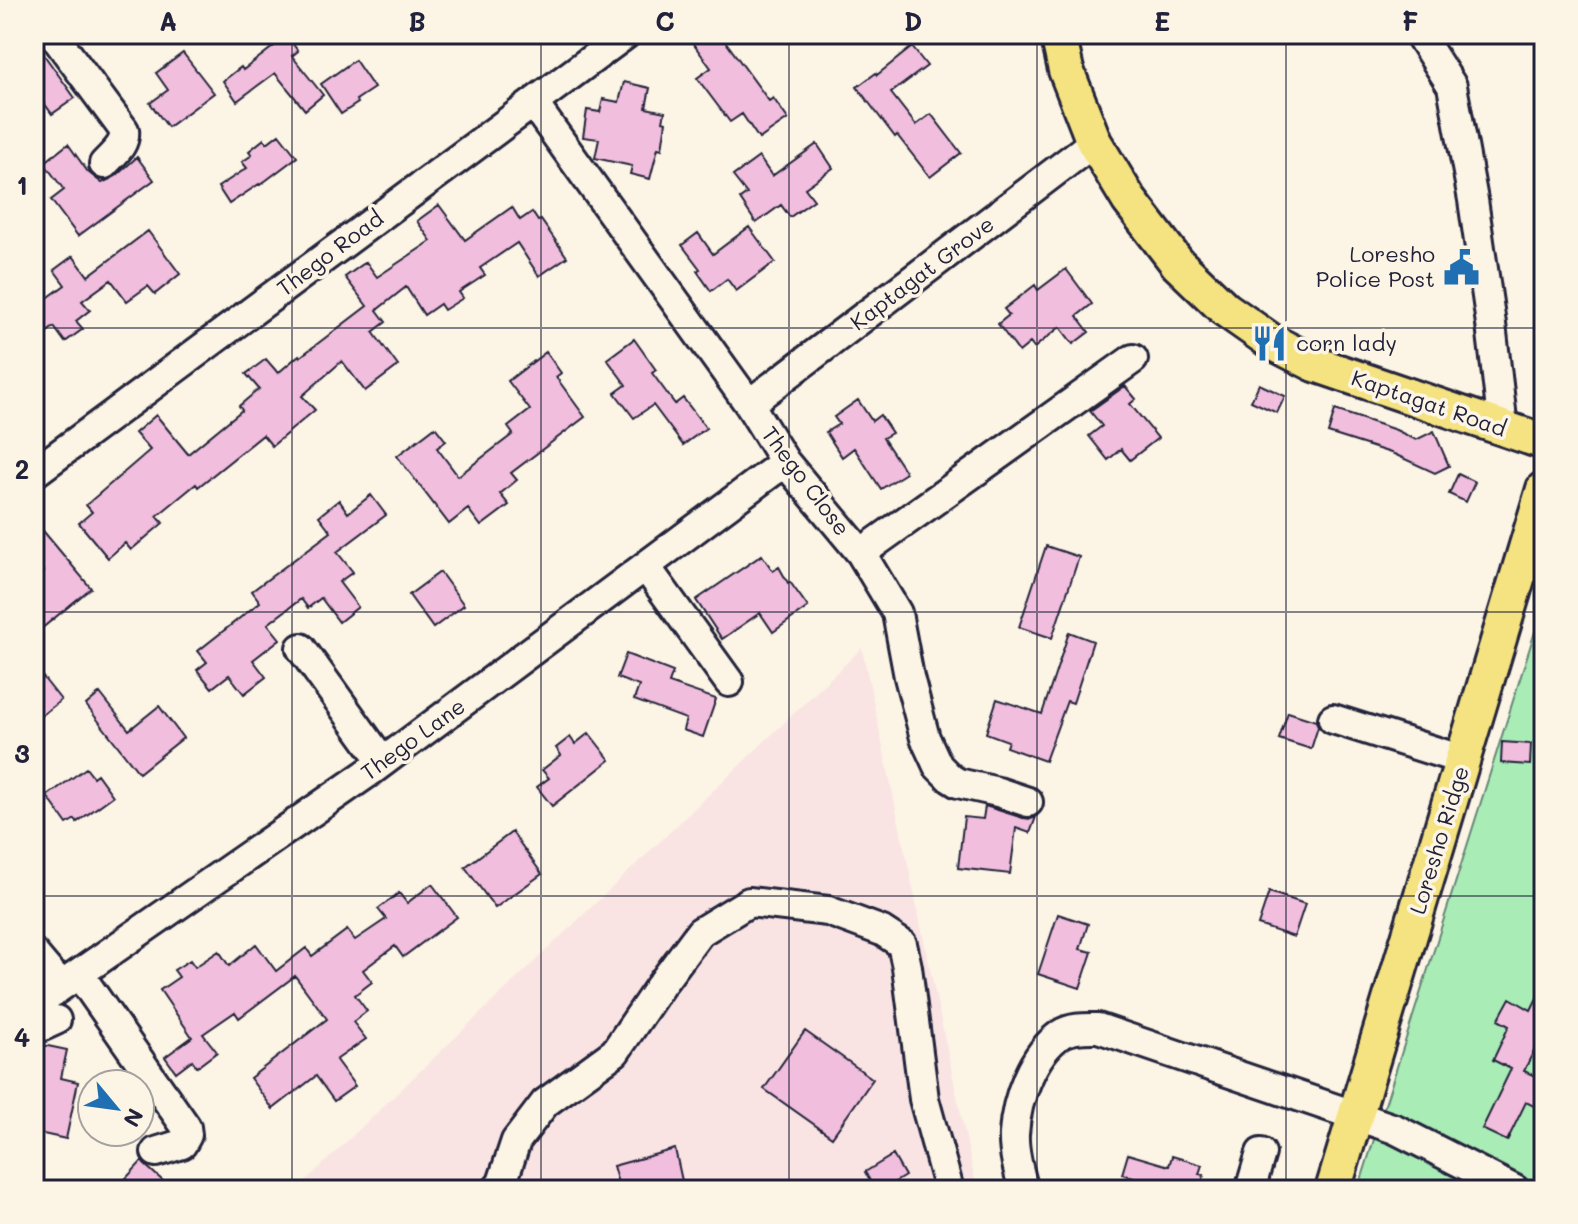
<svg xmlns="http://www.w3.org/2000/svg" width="1578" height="1224" viewBox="0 0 1578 1224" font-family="Mali,sans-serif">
<rect width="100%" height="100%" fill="#fcf5e5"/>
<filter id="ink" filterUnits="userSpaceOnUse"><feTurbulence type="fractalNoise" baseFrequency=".0125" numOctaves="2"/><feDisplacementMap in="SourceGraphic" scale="16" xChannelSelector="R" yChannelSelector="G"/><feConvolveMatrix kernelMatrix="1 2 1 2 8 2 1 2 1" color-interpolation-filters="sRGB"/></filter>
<g filter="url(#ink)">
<path fill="#f9e4e3" d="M862 648 977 1190H296Z"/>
<path fill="#a9ecb6" stroke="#668778" stroke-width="2" d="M1544 603V1190H1358Z"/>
<path fill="#f1bedd" stroke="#22223b" stroke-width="2" d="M686 34H720L769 101 773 98 788 119 759 139 742 114 730 122 697 78 711 68Z
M287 36 298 51 292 56 323 95 305 110 275 73 237 101 223 81 241 67 243 70Z
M34 41 75 98 52 114 34 89Z
M912 47 927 66 891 93 916 125 931 114 961 153 930 177 897 135 895 137 857 87 876 73 877 75Z
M183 53 214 93 168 127 150 103 168 90 156 73Z
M355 60 374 88 356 100 358 103 341 114 321 84Z
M624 82 650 88 646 108 665 112 663 121 666 122 662 149 658 148 650 179 630 174 632 166 595 158 599 139 583 137 587 110 600 112 603 99 619 102Z
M279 134 297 157 260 185 259 184 229 204 218 187 247 168 242 162 252 155 249 151 264 139 267 143Z
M68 144 88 172 102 183 116 176 137 157 154 180 78 236 51 200 64 190 44 163Z
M817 144 833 168 805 188 814 200 790 217 781 205 756 223 740 199 747 194 733 176 759 157 772 176Z
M439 205 465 240 512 207 520 220 532 212 538 221 541 220 567 257 539 276 517 243 480 268 485 275 459 292 463 298 444 310 440 304 424 315 406 287 377 310 386 322 373 332 398 366 365 391 342 361 302 396 315 410 272 446 263 435 198 487 196 484 157 516 163 523 131 550 125 543 108 558 79 523 92 512 86 505 150 450 135 433 156 415 188 454 242 410 239 406 259 389 246 374 266 359 278 373 299 355 300 357 367 306 345 277 366 262 377 277 431 241 417 221Z
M749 227 775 262 736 291 727 279 711 291 697 271 700 269 682 245 698 233 713 254Z
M148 231 180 274 155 294 148 286 127 301 111 280 82 301 90 310 76 321 83 329 65 342 54 327 34 342V317L42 311 38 305 65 285 54 270 73 256 88 276Z
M1066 269 1092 304 1077 316 1089 332 1073 344 1060 327 1034 348 1030 343 1019 352 998 324 1009 315 1004 309 1035 285 1038 290Z
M634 339 656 370 652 373 675 404 683 398 706 428 683 445 653 405 634 418 615 393 626 385 607 359Z
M546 352 561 373 556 377 585 417 511 473 517 480 500 494 509 505 481 526 468 509 449 524 397 456 435 427 446 441 437 448 458 476 513 434 508 427 530 410 508 381Z
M1259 384 1285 396 1277 413 1251 401Z
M1125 386 1136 399 1130 404 1158 438 1130 460 1121 449 1108 460 1089 436 1102 426 1090 411Z
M858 400 872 421 880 415 892 433 883 438 906 473 881 489 854 448 842 457 826 432 839 424 834 417Z
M1335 410 1396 430 1416 440 1434 431 1449 466 1435 473 1394 454 1328 433Z
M1458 474 1475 482 1466 502 1449 494Z
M371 495 386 515 337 552 353 572 339 582 358 607 339 622 321 598 308 608 301 599 268 624 280 639 253 660 266 677 244 694 229 675 212 688 197 670 207 662 198 651 260 602 252 591 331 532 319 516 339 500 348 513Z
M34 520 91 588 41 629 34 621V581L44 572 34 560Z
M1046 546 1079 557 1052 638 1019 627Z
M762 555 773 571 779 567 788 583 790 582 808 607 773 632 760 613 722 639 696 600Z
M440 572 464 605 433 628 409 595Z
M1069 632 1093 641 1073 703 1067 701 1045 761 1006 747 1008 741 986 733 997 699 1042 714Z
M626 654 673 672 669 683 716 699 703 737 683 730 686 719 634 700 639 686 617 678Z
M34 666 61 700 42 715 34 705Z
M100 693 129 730 159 706 183 738 139 773 86 705Z
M1288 712 1316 721 1318 727 1311 749 1279 739Z
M589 733 610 760 552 806 537 787 549 778 542 770 561 755 556 748 570 737 575 744Z
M1502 742 1531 744 1530 765 1501 763Z
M86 768 93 777 97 774 113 796 77 822 75 819 67 824 47 796Z
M985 806 1023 818 1031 819 1036 817 1030 833 1016 828 1010 874 958 868 964 817 983 819Z
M512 832 542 874 495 908 465 867Z
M432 884 457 917 403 957 395 946 363 970 372 982 355 995 367 1011 353 1022 366 1039 336 1060 355 1086 334 1101 316 1076 273 1109 250 1078 327 1019 295 976 239 1018 235 1012 203 1034 217 1052 197 1067 192 1060 176 1072 165 1057 192 1037 160 990 179 977 174 970 190 960 195 967 219 951 229 966 256 944 276 971 306 948 312 956 347 930 355 940 386 919 378 909 399 893 407 903Z
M1269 892 1305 904 1294 937 1258 925Z
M1058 914 1088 924 1080 949 1092 952 1080 988 1038 974Z
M1544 984V1030L1524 1071 1544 1080V1111L1526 1102 1507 1141 1482 1129 1511 1069 1493 1060 1509 1026 1498 1020 1510 998 1531 1010Z
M805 1031 873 1079 832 1137 764 1089Z
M43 1045 67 1050 61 1078 78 1082 66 1139 34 1132V1047Z
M675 1149 684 1190H620L613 1166Z
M1128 1154 1169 1166 1172 1156 1202 1165 1199 1174 1204 1175 1200 1190H1158L1160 1185 1122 1174Z
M893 1155 905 1176 882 1190H875L865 1172Z
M142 1161 144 1164 173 1190H115Z"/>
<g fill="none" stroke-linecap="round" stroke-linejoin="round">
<defs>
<path id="minor" d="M53 34 124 130C126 145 114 153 104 164
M1419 34 1452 86 1473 200 1491 324 1503 428
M533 103 749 404 785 462 861 553 897 613 909 677 925 738 938 766 950 778 958 783 998 792 1028 802
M749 404 1094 142
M34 473 626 34
M861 553 1133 359
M646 567 729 682
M301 648 383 762
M1333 719 1463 760
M34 954 61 986
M79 974 186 1127 187 1135 182 1144 156 1152
M34 1005 372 770 785 462
M34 1030 56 1020
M496 1190 502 1183 516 1141 545 1103 615 1052 660 986 700 932 749 902 828 911 882 931 902 944 907 967 924 1099 949 1190
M1024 1190C1019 1173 1013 1152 1014 1134 1016 1100 1032 1054 1061 1034 1072 1027 1086 1028 1098 1028L1395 1129 1515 1190
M1250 1190 1261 1153"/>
<path id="major" d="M1058 34 1066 70 1094 142 1129 200 1178 264 1225 309 1272 342 1315 364 1544 442
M1333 1190 1544 489"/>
</defs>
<use href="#minor" stroke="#22223b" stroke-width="34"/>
<use href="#major" stroke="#22223b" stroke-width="40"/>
<use href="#minor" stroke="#fcf5e5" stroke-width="28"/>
<use href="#major" stroke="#f5e381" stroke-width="34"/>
</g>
</g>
<path fill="none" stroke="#22223b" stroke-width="2" stroke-opacity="0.55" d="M292 34V1190M541 34V1190M789 34V1190M1037 34V1190M1286 34V1190M34 328H1544M34 612H1544M34 896H1544"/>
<defs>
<symbol id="civic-bare" viewBox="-9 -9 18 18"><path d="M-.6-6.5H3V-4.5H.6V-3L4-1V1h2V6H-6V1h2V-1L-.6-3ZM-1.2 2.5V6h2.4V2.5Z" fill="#1f6fb2" stroke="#fcf5e5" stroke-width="2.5" paint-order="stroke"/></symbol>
<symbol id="restaurant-bare" viewBox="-9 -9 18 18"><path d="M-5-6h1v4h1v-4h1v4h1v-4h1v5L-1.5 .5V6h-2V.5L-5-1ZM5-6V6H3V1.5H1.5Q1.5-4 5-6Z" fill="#1f6fb2" stroke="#fcf5e5" stroke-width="2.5" paint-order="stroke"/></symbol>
</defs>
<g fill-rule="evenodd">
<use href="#civic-bare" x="1436" y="242" width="51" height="51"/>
<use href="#restaurant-bare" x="1244" y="318" width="51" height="51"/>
</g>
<g text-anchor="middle" stroke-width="7" stroke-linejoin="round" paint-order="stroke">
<g font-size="22" fill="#22223b" stroke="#fcf5e5">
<text transform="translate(330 253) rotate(-37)" y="8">Thego Road</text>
<text transform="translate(922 273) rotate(-37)" y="8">Kaptagat Grove</text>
<text transform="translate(1429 403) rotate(19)" y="8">Kaptagat Road</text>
<text transform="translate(806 481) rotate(53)" y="8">Thego Close</text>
<text transform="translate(413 739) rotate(-36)" y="8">Thego Lane</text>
<text transform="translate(1439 840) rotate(-73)" y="8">Loresho Ridge</text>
</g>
<g font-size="22" fill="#22223b" stroke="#fcf5e5" text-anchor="end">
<text x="1435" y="262">Loresho<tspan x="1435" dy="25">Police Post</tspan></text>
<text x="1296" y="351" text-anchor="start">corn lady</text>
</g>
</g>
<rect width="1578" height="1224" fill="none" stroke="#fcf5e5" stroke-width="88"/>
<g transform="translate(116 1108) rotate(119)"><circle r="38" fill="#fcf5e5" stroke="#a5a1a1" stroke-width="2"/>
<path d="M0-6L14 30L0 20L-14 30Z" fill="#1f6fb2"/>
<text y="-12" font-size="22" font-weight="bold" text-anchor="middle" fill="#22223b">N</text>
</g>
<rect x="44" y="44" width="1490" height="1136" fill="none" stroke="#22223b" stroke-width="3"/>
<g font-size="26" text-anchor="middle" font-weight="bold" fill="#22223b">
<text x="168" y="31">A</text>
<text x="417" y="31">B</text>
<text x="665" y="31">C</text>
<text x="913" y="31">D</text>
<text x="1162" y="31">E</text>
<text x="1410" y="31">F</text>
<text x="22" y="195">1</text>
<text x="22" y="479">2</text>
<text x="22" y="763">3</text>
<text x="22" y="1047">4</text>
</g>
</svg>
